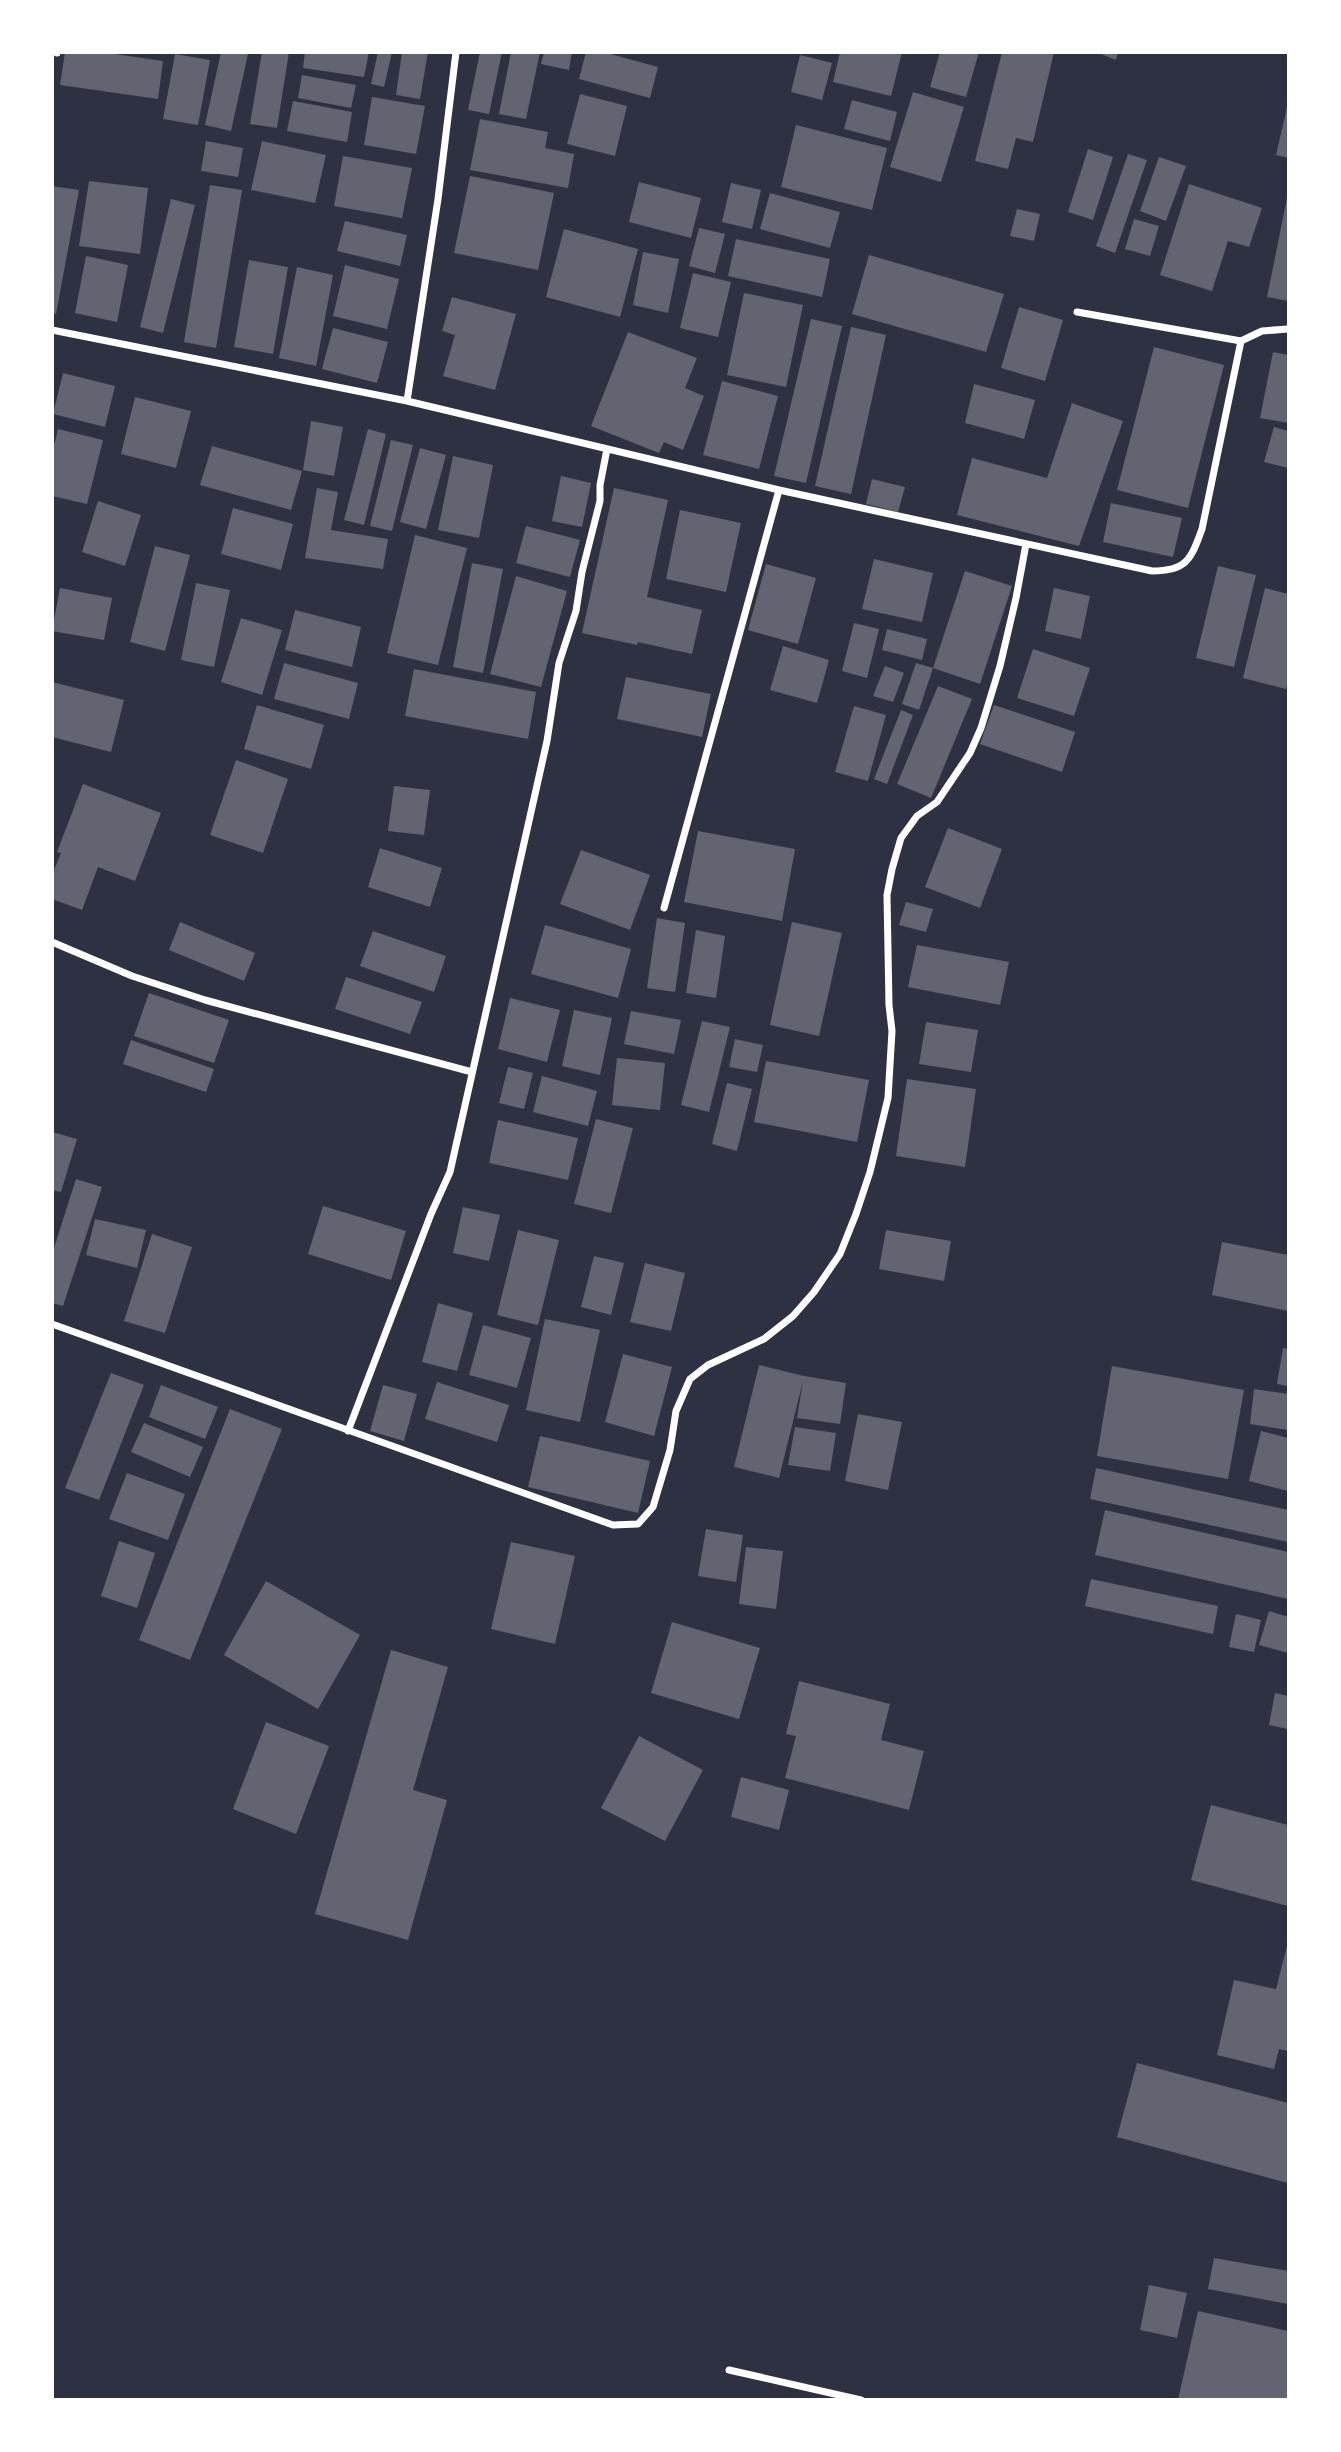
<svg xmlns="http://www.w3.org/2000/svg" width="1341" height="2452" viewBox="0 0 1341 2452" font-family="Mulish,sans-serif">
<rect width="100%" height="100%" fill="#2d3142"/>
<path fill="#626471" d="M65 52H101L163 61 158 99 60 85Z
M221 52 248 54 231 131 205 125Z
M262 52H289L277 128 250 124Z
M305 52H369L364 77 303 68Z
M378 52H392L384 87 371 84Z
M402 52H428L420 99 396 95Z
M480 52H502L489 114 468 110Z
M511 52H540L526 119 499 114Z
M544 52H572L569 70 541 64Z
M586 52H603L658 67 650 98 579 79Z
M840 52H902L891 96 833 82Z
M940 52H979L966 97 930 87Z
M1002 52H1054L1033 142 1016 138 1008 169 975 161Z
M1096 52H1118L1116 60Z
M175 54 210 60 198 125 163 119Z
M800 55 832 63 822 100 791 92Z
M302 75 356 85 351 108 298 98Z
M913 92 964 107 941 182 890 167Z
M580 94 627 106 615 156 567 144Z
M372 97 425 106 416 154 364 145Z
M852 100 897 112 890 141 844 129Z
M293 101 352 112 347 142 287 131Z
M1287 107H1288V158L1276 155Z
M480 119 548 132 545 148 574 154 568 188 470 170Z
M796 125 887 148 872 210 781 187Z
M206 141 243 148 238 177 201 171Z
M262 141 326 155 315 203 251 190Z
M1088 149 1113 157 1093 220 1068 212Z
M1128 154 1147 160 1115 253 1096 246Z
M343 156 412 168 402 218 334 206Z
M1159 157 1186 166 1166 221 1140 211Z
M470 176 554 193 538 270 454 253Z
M89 181 148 188 140 254 79 246Z
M639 182 701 198 691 238 629 222Z
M731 183 761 190 752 229 722 222Z
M1189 184 1262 208 1249 247 1228 241 1212 291 1160 275Z
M210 185 242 190 216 348 184 342Z
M52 186 79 190 56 314 52 313Z
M770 193 840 212 830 248 760 229Z
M1287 198H1288V301L1267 297Z
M171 199 195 205 163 333 140 327Z
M1017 209 1040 214 1034 241 1010 236Z
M1134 219 1159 226 1150 256 1125 249Z
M345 221 407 235 400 266 337 251Z
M699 228 725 234 715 273 689 266Z
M564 229 638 249 620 317 546 297Z
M736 239 830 259 822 297 728 276Z
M643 252 679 259 668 313 633 305Z
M869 255 1004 294 986 352 852 314Z
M86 256 128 265 117 322 75 313Z
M249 260 288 267 273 354 234 347Z
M345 265 399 279 387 329 333 316Z
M297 267 333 275 316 366 279 358Z
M693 273 731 282 718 337 680 328Z
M744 293 803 305 786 387 727 375Z
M452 297 516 314 495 390 443 376 455 335 442 331Z
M1019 307 1063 320 1045 381 1001 368Z
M811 319 842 326 806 483 774 476Z
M851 327 886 335 851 494 815 486Z
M333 328 388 342 377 383 322 369Z
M628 332 697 358 685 388 704 396 683 450 664 442 659 453 591 426Z
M1154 347 1224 365 1188 508 1117 490Z
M1273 352 1288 355V423L1260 418Z
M63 373 115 386 105 427 53 414Z
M722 381 778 396 759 469 703 455Z
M974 384 1035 400 1024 439 965 423Z
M135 397 191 411 176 468 121 454Z
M1072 403 1123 421 1079 546 957 515 972 458 1047 478Z
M311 421 343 427 334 476 303 470Z
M1274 427 1288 431V468L1264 462Z
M58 429 103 440 87 504 52 496V454Z
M368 429 386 434 364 525 344 520Z
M391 440 413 445 392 531 370 526Z
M212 446 302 471 291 510 200 485Z
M420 448 446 455 426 529 400 522Z
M453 456 493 465 479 538 438 530Z
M561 476 591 483 582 527 552 521Z
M872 479 905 487 898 512 866 504Z
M317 488 338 492 331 530 388 539 383 569 305 558Z
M614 488 668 500 647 597 702 610 692 654 638 642 637 645 582 633Z
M98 501 141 515 125 566 82 552Z
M1111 503 1182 518 1173 557 1103 542Z
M233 508 293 524 281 570 221 554Z
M680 510 741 523 726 592 666 579Z
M526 526 580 540 570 577 516 563Z
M415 535 467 548 438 665 387 653Z
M155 546 190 555 165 651 130 642Z
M874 559 933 573 922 622 862 609Z
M472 563 503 569 483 673 453 667Z
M766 564 816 578 798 644 748 630Z
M1218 566 1256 575 1234 667 1196 658Z
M965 571 1012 586 980 684 933 668Z
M516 576 567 591 541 687 490 674Z
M196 583 230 590 214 667 181 660Z
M60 588 112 598 104 640 52 631Z
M1054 588 1090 596 1081 639 1045 631Z
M1265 588 1288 594V680L1286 689 1243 678Z
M295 610 361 627 352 667 285 650Z
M241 618 282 630 262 695 221 682Z
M854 623 879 629 867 678 842 671Z
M887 629 927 639 922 660 882 650Z
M783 646 829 660 817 703 770 690Z
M1033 649 1090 668 1074 716 1017 698Z
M284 663 358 683 349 719 274 699Z
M916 663 933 668 919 710 902 704Z
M885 666 904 673 893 702 873 696Z
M414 669 536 692 528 739 405 716Z
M626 677 711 694 702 737 617 719Z
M52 682 124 700 111 752 52 737Z
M938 686 972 699 931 798 897 784Z
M257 705 324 725 311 769 244 749Z
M994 705 1075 732 1062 772 980 744Z
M854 706 886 715 868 781 835 772Z
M901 710 913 715 887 784 874 779Z
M236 760 288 779 263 853 210 835Z
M83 784 161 813 135 881 98 867 82 910 52 899V875L61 853 57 852Z
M394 786 430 790 424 835 388 831Z
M948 828 1002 849 980 908 925 887Z
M698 831 795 849 782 921 684 902Z
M380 848 442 868 430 907 368 887Z
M581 850 650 875 630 930 560 904Z
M906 902 933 909 926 932 899 925Z
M657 918 685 923 675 992 647 988Z
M180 922 255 953 244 981 169 950Z
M792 922 842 933 819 1036 770 1025Z
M545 925 631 949 618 998 531 974Z
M696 930 725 936 716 998 686 993Z
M373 931 446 956 434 992 360 966Z
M917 945 1009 962 1000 1005 908 987Z
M346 977 422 1002 410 1034 335 1009Z
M149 993 229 1020 214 1063 134 1036Z
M510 998 560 1010 547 1062 498 1049Z
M574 1010 612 1018 600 1075 562 1066Z
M631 1011 681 1020 674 1054 624 1044Z
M702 1021 730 1027 709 1112 681 1105Z
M926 1022 978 1030 971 1072 919 1064Z
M735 1039 763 1045 757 1072 729 1067Z
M131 1040 214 1069 206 1092 123 1064Z
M617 1058 665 1063 660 1110 612 1105Z
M766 1061 869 1080 857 1142 754 1122Z
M508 1067 533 1073 524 1109 499 1103Z
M542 1076 597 1091 588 1126 533 1112Z
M907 1079 976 1089 965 1167 896 1156Z
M727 1083 752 1089 737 1151 712 1144Z
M596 1119 633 1128 611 1213 574 1204Z
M498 1120 578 1138 568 1180 489 1163Z
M52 1132 77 1139 61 1192 52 1190Z
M76 1179 102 1187 63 1306 52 1303V1254Z
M323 1206 406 1231 391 1280 308 1254Z
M463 1207 500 1215 489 1261 453 1253Z
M95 1219 146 1230 137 1268 86 1255Z
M518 1230 559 1240 538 1325 497 1315Z
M886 1230 951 1241 944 1281 879 1269Z
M152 1234 192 1247 165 1333 124 1321Z
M1222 1242 1288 1255V1311L1212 1295Z
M594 1256 624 1263 611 1315 581 1307Z
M645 1263 685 1273 671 1331 630 1322Z
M438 1303 473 1313 457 1371 422 1362Z
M545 1319 600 1330 580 1422 526 1410Z
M483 1325 531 1338 517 1388 469 1375Z
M1283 1348 1288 1349V1386L1277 1384Z
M623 1354 672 1367 654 1436 605 1422Z
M759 1365 804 1376 846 1383 840 1424 797 1418 803 1381 779 1478 734 1467Z
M1112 1366 1244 1390 1228 1479 1097 1456Z
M111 1373 144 1385 99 1500 65 1488Z
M437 1382 509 1405 497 1442 425 1419Z
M161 1385 218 1407 205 1439 149 1417Z
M383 1385 417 1394 404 1441 370 1431Z
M1254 1389 1288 1394V1430L1250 1424Z
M230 1409 282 1429 190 1660 139 1640Z
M858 1414 902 1422 888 1490 845 1481Z
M144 1423 203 1447 190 1477 131 1452Z
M795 1427 836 1433 830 1471 788 1465Z
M1261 1431 1288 1438V1491L1249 1481Z
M540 1436 650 1461 638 1513 528 1487Z
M1096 1468 1288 1510V1542L1090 1499Z
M127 1473 185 1494 168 1540 109 1519Z
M1105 1510 1288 1552V1599L1095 1555Z
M706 1529 743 1535 736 1582 698 1576Z
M119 1541 155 1553 137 1608 101 1596Z
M511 1542 575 1556 555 1644 491 1629Z
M746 1547 783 1551 776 1609 739 1604Z
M1091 1579 1218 1606 1213 1634 1085 1606Z
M266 1581 360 1635 318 1709 224 1655Z
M1269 1611 1288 1617V1653L1259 1645Z
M1236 1614 1261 1620 1254 1652 1229 1647Z
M672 1622 760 1648 739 1719 651 1693Z
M391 1650 448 1667 413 1790 447 1800 408 1940 315 1914Z
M799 1681 890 1704 881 1740 924 1751 909 1810 785 1778 796 1736 786 1734Z
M1275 1693 1288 1696V1729L1269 1725Z
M266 1722 329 1746 296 1834 233 1809Z
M639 1736 703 1770 665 1841 601 1808Z
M741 1777 789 1790 779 1830 731 1817Z
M1211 1805 1288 1825V1906L1191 1880Z
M1288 1942V2051L1279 2049 1274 2069 1217 2055 1234 1980 1276 1989Z
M1137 2063 1288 2103V2183L1117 2137Z
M1214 2258 1288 2271V2304L1208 2289Z
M1149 2285 1187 2293 1177 2338 1140 2330Z
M1198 2311 1288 2331 1287 2400H1178Z"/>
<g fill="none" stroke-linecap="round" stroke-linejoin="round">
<path stroke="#fff" stroke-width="7" d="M57 53V52
M1077 312 1241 341
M52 330 407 401 779 490 1152 571C1187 571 1191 559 1202 529L1241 341 1262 331 1288 329
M407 401 438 199 456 52
M664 908 779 490
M52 942 132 976 205 1000 472 1072
M52 1324 613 1525 638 1524 653 1507 670 1450 676 1411 690 1379 708 1365 764 1339 793 1316 814 1292 840 1254 856 1214 870 1172 888 1098 892 1031 889 1005 887 895 892 869 901 838 917 816 937 802 970 753 981 728 1000 666 1016 598 1026 544
M348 1431 431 1214 450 1172 547 741 559 663 576 611 582 572 600 501V485L607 449
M729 2370 861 2400"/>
</g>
<rect width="1341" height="2452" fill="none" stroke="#ffffff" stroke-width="108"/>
</svg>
